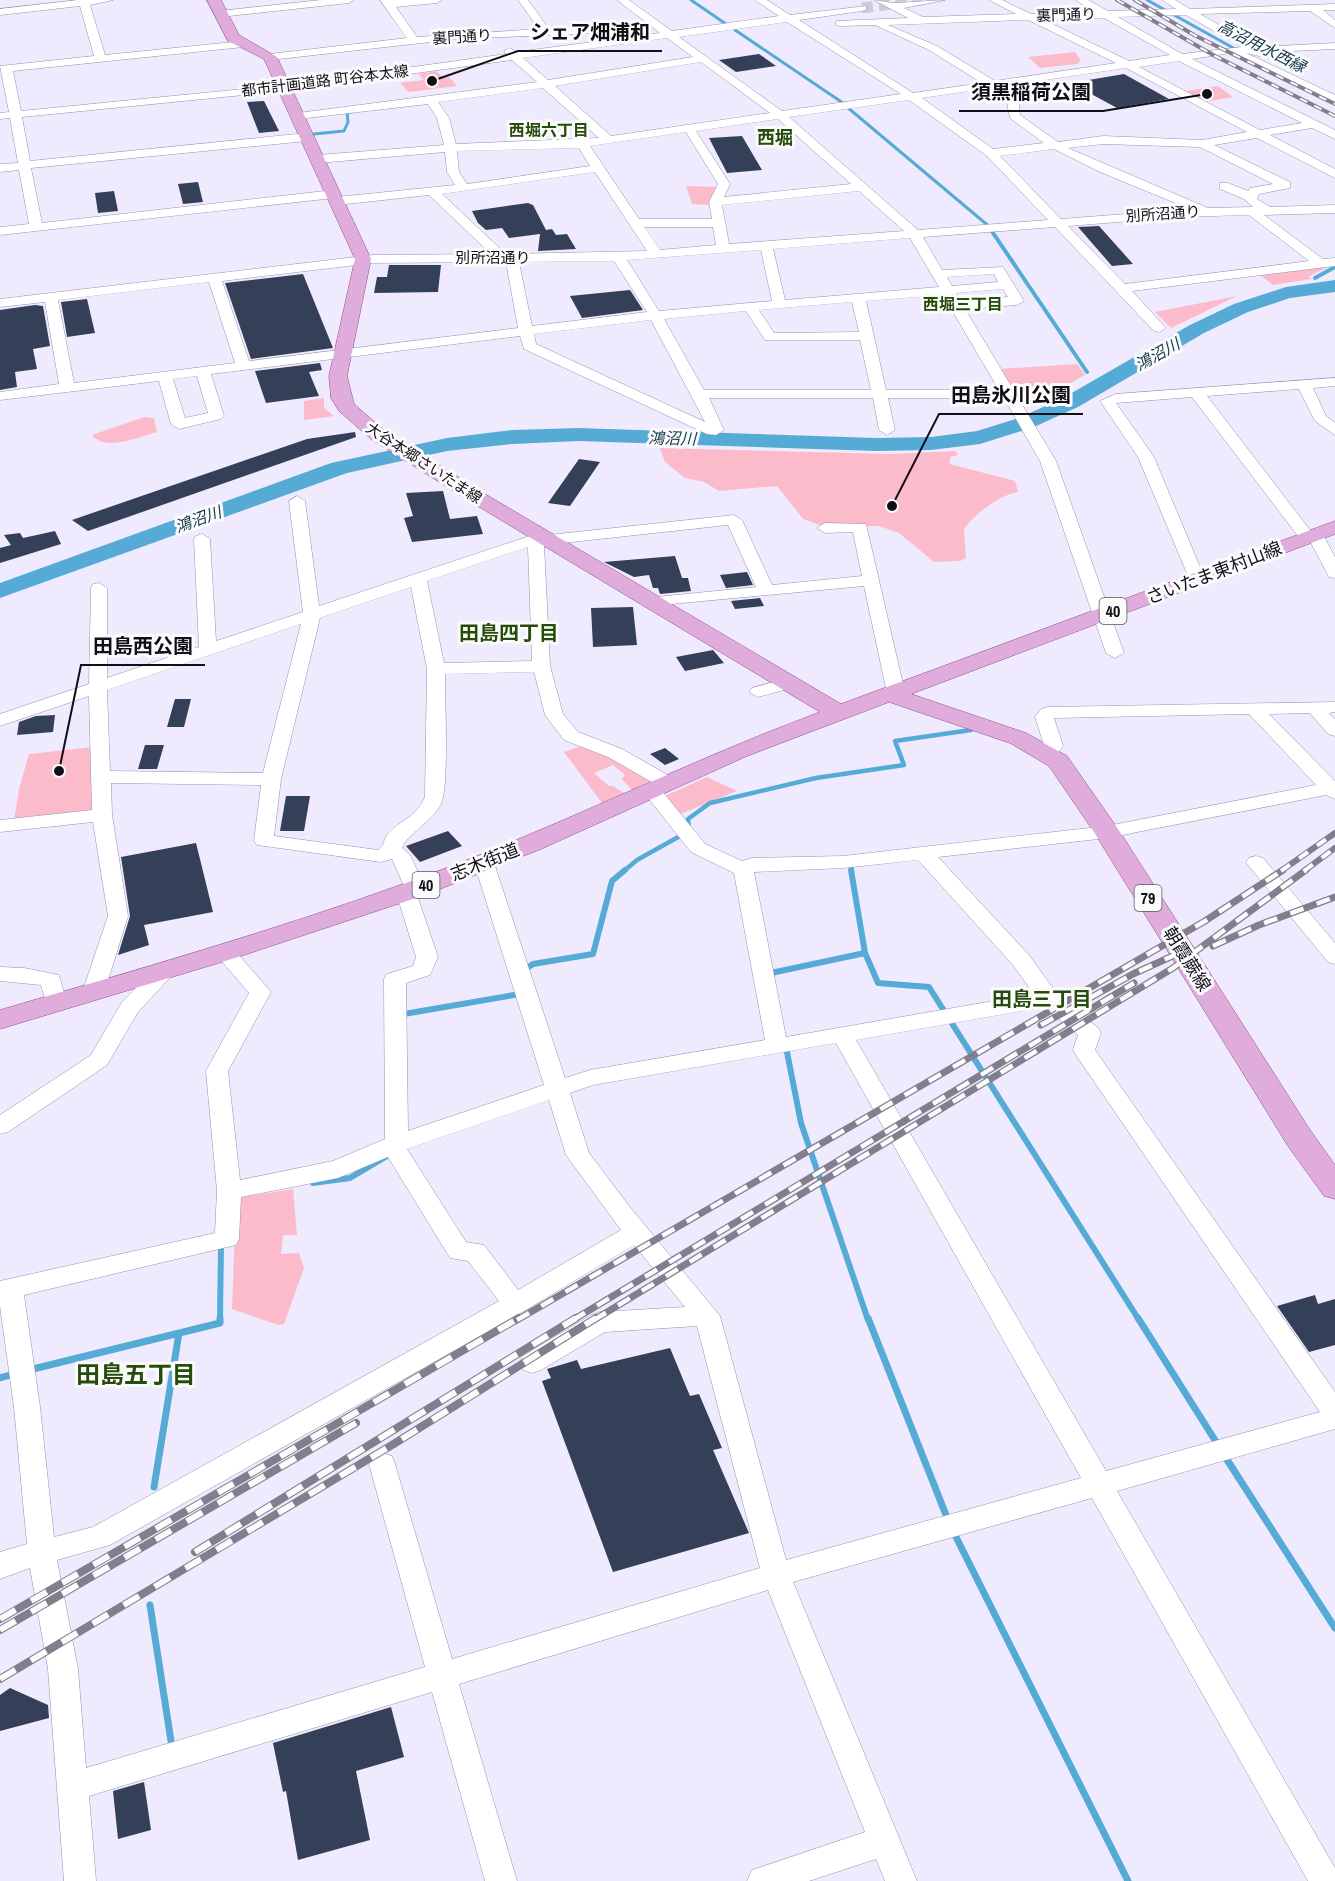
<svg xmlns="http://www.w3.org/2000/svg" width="1335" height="1881" viewBox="0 0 1335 1881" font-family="'Archivo Narrow','Noto Sans JP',sans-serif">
<rect width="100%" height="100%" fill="#f0eafe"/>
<path fill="#fcbbca" d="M1075 52 1081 61 1077 64 1040 68 1028 57Z
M436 71 444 78 449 77 457 86 409 92 400 83 424 80 418 74Z
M1218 86 1233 97 1199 103 1180 92Z
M686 186 719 187 712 205 692 204Z
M1335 263 1308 277 1312 279 1273 285 1258 273Z
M1237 296 1171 328 1155 312Z
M1077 364 1085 375 1021 409 999 369Z
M324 398V408L334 416 304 420V401Z
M144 417 154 418 157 432C138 437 106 452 92 435Z
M660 448 892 454 956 451 958 455 950 457V464L1015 481 1018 492C999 495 975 514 964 529L966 558 960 561 934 562 899 533 879 526 825 527 803 519 777 486 719 491 704 482 685 478 665 462Z
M581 746 608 755 652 780 632 790 622 779 625 775 613 765 594 773 609 786H613L624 793 602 803 564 752Z
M93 747 96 809 90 813 14 821 19 789 29 754Z
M707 777 737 791 678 815 665 796Z
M293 1189 297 1235H283L281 1254 299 1253 304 1268 284 1324 278 1325 232 1309 236 1198Z"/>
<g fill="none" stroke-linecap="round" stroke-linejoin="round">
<path stroke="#55abd6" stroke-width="3" d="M691 0 726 24
M1147 0 1237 50
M735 30 843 103
M847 107 991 228
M314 134 344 131 348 122 347 112H352"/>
<path stroke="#55abd6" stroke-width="4" d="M989 227 1087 372
M1315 278 1335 267
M1102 378 1104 383"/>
<path stroke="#55abd6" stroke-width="4.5" d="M851 867 852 871
M624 871 637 860 689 831 688 819 710 803 816 778 904 765 895 741 971 730"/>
<path stroke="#55abd6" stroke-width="6" d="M851 870 865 953 878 983 929 987 1139 1320
M527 968 533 964 593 954 612 881 625 870
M772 976 771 973 865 953
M404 1017V1014L520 994
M786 1047 801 1123 868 1320
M313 1183 350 1178 387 1156
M220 1320 221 1244"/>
<path stroke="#55abd6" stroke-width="7" d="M868 1318 948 1520
M1138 1318 1218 1445
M29 1370 220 1323V1318
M0 1378 14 1374
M1224 1455 1335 1628
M154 1487 179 1333
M953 1531 1128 1881
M150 1605 171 1741"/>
<path fill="#55abd6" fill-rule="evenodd" d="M1335 280V292L1290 298 1248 312 1204 333 1078 407 1034 427 980 444 931 450 877 451 578 441 513 444 447 451 347 473 0 598V583L331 463 447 438 513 430 578 428 877 438 931 437 977 431 1019 418 1063 398 1190 325 1234 304 1286 287Z"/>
</g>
<path fill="#343f58" d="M759 54 776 66 736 72 719 60Z
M1124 74 1169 99 1117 108 1071 83Z
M264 101 279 131 259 133 247 102Z
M742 136 762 170 727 173 709 138Z
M198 182 203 202 183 204 178 184Z
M114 191 118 211 98 213 95 193Z
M528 203 533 205 546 230 552 229 556 235 567 234 576 249 538 251 540 234 509 238 502 228 486 230 478 223 472 211Z
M1099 226 1133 264 1112 266 1078 227Z
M389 265H441L438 292 374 293 377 277H387Z
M303 274 333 348 251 359 225 283Z
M630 290 643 310 582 318 570 296Z
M87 299 95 333 67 337 61 302Z
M35 305 43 306 50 346 33 349 37 369 15 372 17 387 0 390V310Z
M320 363 322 370 309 372 319 396 266 403 255 371Z
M355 432 356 437 88 531 72 520 307 439Z
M579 459 600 462 570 506 548 503Z
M443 491 450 519 477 516 483 534 412 542 404 518 413 516 406 493Z
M55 531 61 544 0 563V548L11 545 4 535 20 533 23 538Z
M675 556 682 578H688L691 591 660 594 658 588H653L649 575 634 577 604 562Z
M747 572 753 585 726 588 720 575Z
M760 598 764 606 735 609 731 601Z
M633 607 637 645 593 647 591 608Z
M713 650 724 663 685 671 676 657Z
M175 699H191L184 727H167Z
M55 715 53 732 17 735 19 722 36 716Z
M145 745H164L157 769H138Z
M665 748 679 759 665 765 650 754Z
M286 796H310L304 831H280Z
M448 831 462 846 420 862 406 846Z
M196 843 213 912 144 925 149 945 118 955 130 916 121 857Z
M1315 1295 1318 1304 1335 1299V1345L1309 1352 1277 1306Z
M670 1348 690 1396 699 1394 722 1448 713 1450 749 1533 613 1572 542 1381 551 1378 547 1369 577 1360 581 1369Z
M10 1688 48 1705 49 1718 0 1731V1695Z
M391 1707 404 1757 356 1771 370 1840 298 1860 286 1791 283 1792 273 1743Z
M144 1782 151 1830 118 1839 113 1791Z"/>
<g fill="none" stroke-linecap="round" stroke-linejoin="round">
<path stroke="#cfc9dc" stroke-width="11" stroke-dasharray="11 6" stroke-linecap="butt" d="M862 8 922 0"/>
<defs>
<path id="minor" d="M78 0H113L90 5 105 55 243 41 248 44 243 47 13 71 21 111 284 85 506 54 504 51 509 48 517 52 660 33 617 0H629L672 31 779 16 755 0H767L790 15 866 6V10L862 11 799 20 913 93 982 83 929 50 875 25 840 26 836 25V21L908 18 874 0 894 3 945 0 904 8 923 17 1016 14 989 0H1002L1031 14 1094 12 1076 0H1088L1108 11 1176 9 1162 0H1175L1190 9 1335 4V10H1323L1335 20V28L1310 11 1200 14 1258 47 1335 43V49L1271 52 1273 55 1268 58 1246 53 1335 95V102L1230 53 1192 59 1335 130V139L1312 128 1270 135 1335 169V178L1257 138 1214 145 1290 182V188L1259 194 1257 199 1270 207 1335 205V213L1264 215 1323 259 1335 258V266L1132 291 1166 328 1159 332 1154 331 1055 227 923 237 942 270 1003 267 1024 301 1017 305 965 309 1056 461 1124 653 1115 658 1106 653 1040 461 1004 398H888L895 430 887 435 879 430 873 398H709L724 430 716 435 707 434 524 349 520 336 211 374 224 416 221 419 179 429 171 424 159 381 0 400V392L59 384 45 302 0 307V299L373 255 491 254 429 195 337 205 331 201 337 197 455 185 447 172 445 152 318 163 312 159 318 155 444 145 437 118 428 104 298 119 292 116 298 113 537 82 512 60 284 91 22 117 30 161 307 133 313 137 307 141 31 168 42 223 334 190 340 194 334 198 0 235V227L29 224 19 170 0 172V164L18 163 10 118 0 119V113L9 112 0 66 94 56 80 6 0 15V9ZM1186 15 1242 47 1182 54 1118 17ZM1104 18 1170 55 1129 61 1044 20ZM1028 20 1116 63 995 81 937 46 888 25ZM787 22 901 94 782 111 679 37ZM667 38 693 57 548 80 523 58ZM1179 61 1302 123 1260 130 1139 67ZM701 62 770 113 611 136 555 86ZM1126 68 1247 132 1202 140 1103 136 1058 142 1020 115 1018 96 1004 86ZM543 88 599 138 456 144 449 118 438 102ZM991 88 1006 97 1010 118 1044 143 993 149 922 98ZM909 100 987 156 1048 220 918 230 789 117ZM778 119 851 184 724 197 730 184 696 131ZM686 132 718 184 709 202 712 219H639L590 146ZM1103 144 1200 147 1273 184 1250 188 1248 191 1228 183H1220V189L1244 199 1253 207 1208 208 1068 148ZM579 148 590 166 467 184 459 172 457 151ZM1054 149 1100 172 1190 209 1061 219 1000 156ZM595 172 647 251 506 254 442 194ZM859 191 904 231 729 244 722 205ZM1249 215 1309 261 1125 284 1068 226 1181 217ZM644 227H713L716 245 660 250ZM910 238 939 287 785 300 773 249ZM761 250 772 301 659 311 627 260ZM614 261 647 312 532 326 519 262ZM503 262H506L518 328 249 361 222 281 373 263ZM994 274 998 282 952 286 947 277ZM209 282 235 363 74 383 58 300ZM1003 289 1008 297 961 301 956 293ZM943 295 999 390H886L866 301ZM852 302 859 332 774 333 759 310ZM746 311 765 340H860L871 390H704L664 319ZM651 320 705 422 536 344 534 334ZM197 376 208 413 185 418 173 379Z
M321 0H354L349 3 220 17 215 14 220 11Z
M380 0H442L437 3 396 7 417 37 539 29 518 0H528L549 29 622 26 627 29 622 32 457 39 270 60 265 57 270 54 407 38Z
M1335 378V386L1313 388 1326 416 1335 423V435L1315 421 1299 389 1207 396 1310 530 1321 531 1335 557V578L1329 577 1310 541 1301 540 1192 397 1116 403 1154 457 1205 579 1203 583H1191L1138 457 1100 401 1116 394Z
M297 496 305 501 319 606 542 532 549 535 734 515 742 520 772 585 862 576 853 532 825 533 817 528 825 523 866 524 905 693 896 698 887 693 864 586 650 606 647 602 656 597 756 587 728 525 544 545 550 666 563 714 578 732 622 749 673 778 676 782 673 786H658L705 844 742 861 752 858 843 856 1107 826 1316 785 1249 714 1054 718 1063 746 1055 757 1048 759 1039 753 1044 745 1035 717 1041 709 1048 707 1335 702V712L1329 713 1335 719V736L1328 734 1310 713 1269 714 1335 781V799L1326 795 1107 838 938 857 1029 955 1057 994 1098 1028 1101 1033 1095 1050 1335 1392V1429L1117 1491 1335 1868V1881H1308L1092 1498 793 1582 917 1881H885L876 1859 809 1881H747L752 1870 865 1832 768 1590 459 1684 517 1881H485L432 1692 89 1796 96 1881H64L48 1669 30 1568 0 1579V1552L27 1544 14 1407 0 1306V1281L215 1233 217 1191 206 1071 249 993 218 957 214 952 218 947H232L271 992 228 1071 240 1180 333 1161 385 1139 384 979 387 974 413 966 416 957 396 892 404 886 392 859 381 862 257 845 254 841 261 785 111 783 112 815 128 916 104 993 101 998H85L82 993 108 916 93 822 0 832V820L92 810 89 696 0 726V714L89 684 91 588 93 584 99 583 107 588V678L199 647 194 539 196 536 202 534 210 539 216 641 303 612 289 501ZM528 547 532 661 444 663 427 581ZM411 587 427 669 425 797C414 820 402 818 388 834 383 839 385 846 378 850L274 836 281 779 320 618ZM301 624 263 773 110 771 107 690ZM534 672 545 715 564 740 608 757 657 785H644L641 789 691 852 734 873 765 1040 590 1070 565 1078 494 863 491 859H477L474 863 544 1085 408 1131 406 983 430 975 438 957 417 895 426 889 410 855 402 848C407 834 431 823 441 804 449 789 445 698 445 674ZM918 860 1013 965 1034 994 786 1037 754 872 843 868ZM1045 1007 1078 1035 1073 1050 1076 1055 1320 1412 1106 1471 856 1040ZM836 1043 1081 1478 786 1560 720 1316 629 1206 589 1153 570 1093 593 1085ZM549 1100 566 1155 621 1230 518 1290 484 1245 466 1242 407 1149ZM388 1157 450 1258 468 1261 499 1301 93 1527 54 1537 40 1407 24 1295 236 1245 239 1239 241 1197 338 1178ZM634 1245 685 1307 600 1312 591 1315 523 1356 519 1363 523 1370 532 1373 541 1370 605 1332 697 1326 760 1568 452 1659 395 1464 392 1456 382 1453 372 1456 369 1464 425 1667 86 1768 78 1669 57 1560 110 1545 524 1311Z
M789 678 798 683 795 687 758 697 749 692 752 688Z
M1256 856 1263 858 1335 943V964L1328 962 1249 866 1246 862 1249 858Z
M166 963 174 965 177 970 138 1012 107 1065 8 1132 0 1134V1115L91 1055 122 1002 158 965Z
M0 967 24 968 59 975 67 1004 64 1009 56 1011 48 1009 41 985 0 981Z"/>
<path id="major" d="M207 0H221L239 35 277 57 371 259 347 376 354 404 385 431 485 494 841 704 1335 521V534L911 694 1026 733 1067 756 1120 832 1310 1130 1335 1165V1199L1324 1196 1288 1146 1094 832 1049 766 1010 743 889 702 747 756 541 849 425 895 235 958 0 1029V1010C136 970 273 931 406 883 547 833 680 764 820 712L471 502 371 439 339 411 331 398 329 376 355 259 264 59 228 41Z"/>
</defs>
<use href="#minor" stroke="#978fad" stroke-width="1"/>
<use href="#major" stroke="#8b5187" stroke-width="1"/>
<use href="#minor" fill="#fff" fill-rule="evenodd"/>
<use href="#major" fill="#e0acdb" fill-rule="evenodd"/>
<defs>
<path id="rail-far3" d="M1117 0 1215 56 1335 116
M1135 0 1194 35 1335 104"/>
<path id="rail-far2" d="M1281 871 1335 833
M1304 871 1335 848"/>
<path id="rail-far1" d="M1213 946 1259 925 1335 897
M1041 1025 1133 974 1190 948
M517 1320 1205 921 1283 870
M573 1320 1134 983
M594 1320 1173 968 1306 870"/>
<path id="rail" d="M195 1552 576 1318
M0 1619 519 1318
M0 1630 356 1423
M0 1679 392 1445 596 1318"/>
</defs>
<use href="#rail-far3" stroke="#827e8d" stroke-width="4"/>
<use href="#rail-far2" stroke="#827e8d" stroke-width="6"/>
<use href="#rail-far1" stroke="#827e8d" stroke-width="7"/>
<use href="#rail" stroke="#827e8d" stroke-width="8"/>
<use href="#rail-far3" stroke="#fbfbfb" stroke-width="2" stroke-dasharray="8" stroke-linecap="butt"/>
<use href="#rail-far2" stroke="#fbfbfb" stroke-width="4" stroke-dasharray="11" stroke-linecap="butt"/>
<use href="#rail-far1" stroke="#fbfbfb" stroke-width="4.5" stroke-dasharray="14" stroke-linecap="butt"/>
<use href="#rail" stroke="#fbfbfb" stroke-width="6" stroke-dasharray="18" stroke-linecap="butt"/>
</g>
<g text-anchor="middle" stroke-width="6" stroke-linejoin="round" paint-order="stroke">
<g font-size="15" fill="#110e18" stroke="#fbfbfb">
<text transform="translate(1066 15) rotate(-2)" y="5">裏門通り</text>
<text transform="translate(462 37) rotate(-4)" y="5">裏門通り</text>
<text transform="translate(325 81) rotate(-7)" y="5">都市計画道路 町谷本太線</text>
<text transform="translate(1163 214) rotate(-4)" y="5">別所沼通り</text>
<text x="493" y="263">別所沼通り</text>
<text transform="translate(424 463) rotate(33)" y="5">大谷本郷さいたま線</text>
</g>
<g font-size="16" font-style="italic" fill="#11374a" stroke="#fbfbfb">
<text transform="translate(1262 46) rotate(27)" y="6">高沼用水西縁</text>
<text transform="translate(1157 354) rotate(-29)" y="6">鴻沼川</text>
<text transform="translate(672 438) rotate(1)" y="6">鴻沼川</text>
<text transform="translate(198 519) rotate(-20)" y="6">鴻沼川</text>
</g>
<g font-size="16" font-weight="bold" fill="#264c0c" stroke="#fbfbfb">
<text x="549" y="136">西堀六丁目</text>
<text x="963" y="310">西堀三丁目</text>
</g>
<g fill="#fbfbfb" stroke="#57555c" stroke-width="1.5">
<rect x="1099.5" y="598" width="27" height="26" rx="4.5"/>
<rect x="412.5" y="872" width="27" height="26" rx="4.5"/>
<rect x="1134.5" y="885" width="27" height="26" rx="4.5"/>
</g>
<g font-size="16" font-weight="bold" fill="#110e18">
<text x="1113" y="617">40</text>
<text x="426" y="891">40</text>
<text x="1148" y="904">79</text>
</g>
<g font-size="18" font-weight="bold" fill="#264c0c" stroke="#fbfbfb">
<text x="775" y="144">西堀</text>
</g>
<g font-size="18" fill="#110e18" stroke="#fbfbfb">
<text transform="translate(1214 573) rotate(-21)" y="6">さいたま東村山線</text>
<text transform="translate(485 862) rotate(-22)" y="6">志木街道</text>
<text transform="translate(1187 959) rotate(58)" y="6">朝霞蕨線</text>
</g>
<g font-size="20" font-weight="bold" fill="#264c0c" stroke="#fbfbfb">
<text x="509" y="640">田島四丁目</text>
<text x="1042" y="1006">田島三丁目</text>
</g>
<g font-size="24" font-weight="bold" fill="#264c0c" stroke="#fbfbfb">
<text x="136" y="1383">田島五丁目</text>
</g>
</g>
<path fill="none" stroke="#110e18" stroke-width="2" d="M432 81L518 51H662M1207 94L1103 111H959M892 506L939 414H1083M59 771L81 665H205"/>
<g fill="#110e18" stroke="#fbfbfb" stroke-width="2">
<circle cx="432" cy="81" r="6"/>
<circle cx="1207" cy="94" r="6"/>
<circle cx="892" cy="506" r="6"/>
<circle cx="59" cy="771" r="6"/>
</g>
<g font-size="20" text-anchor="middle" font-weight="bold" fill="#110e18" stroke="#fbfbfb" stroke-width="6" stroke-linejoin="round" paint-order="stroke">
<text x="590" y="39">シェア畑浦和</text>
<text x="1031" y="99">須黒稲荷公園</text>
<text x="1011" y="402">田島氷川公園</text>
<text x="143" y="653">田島西公園</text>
</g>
</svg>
